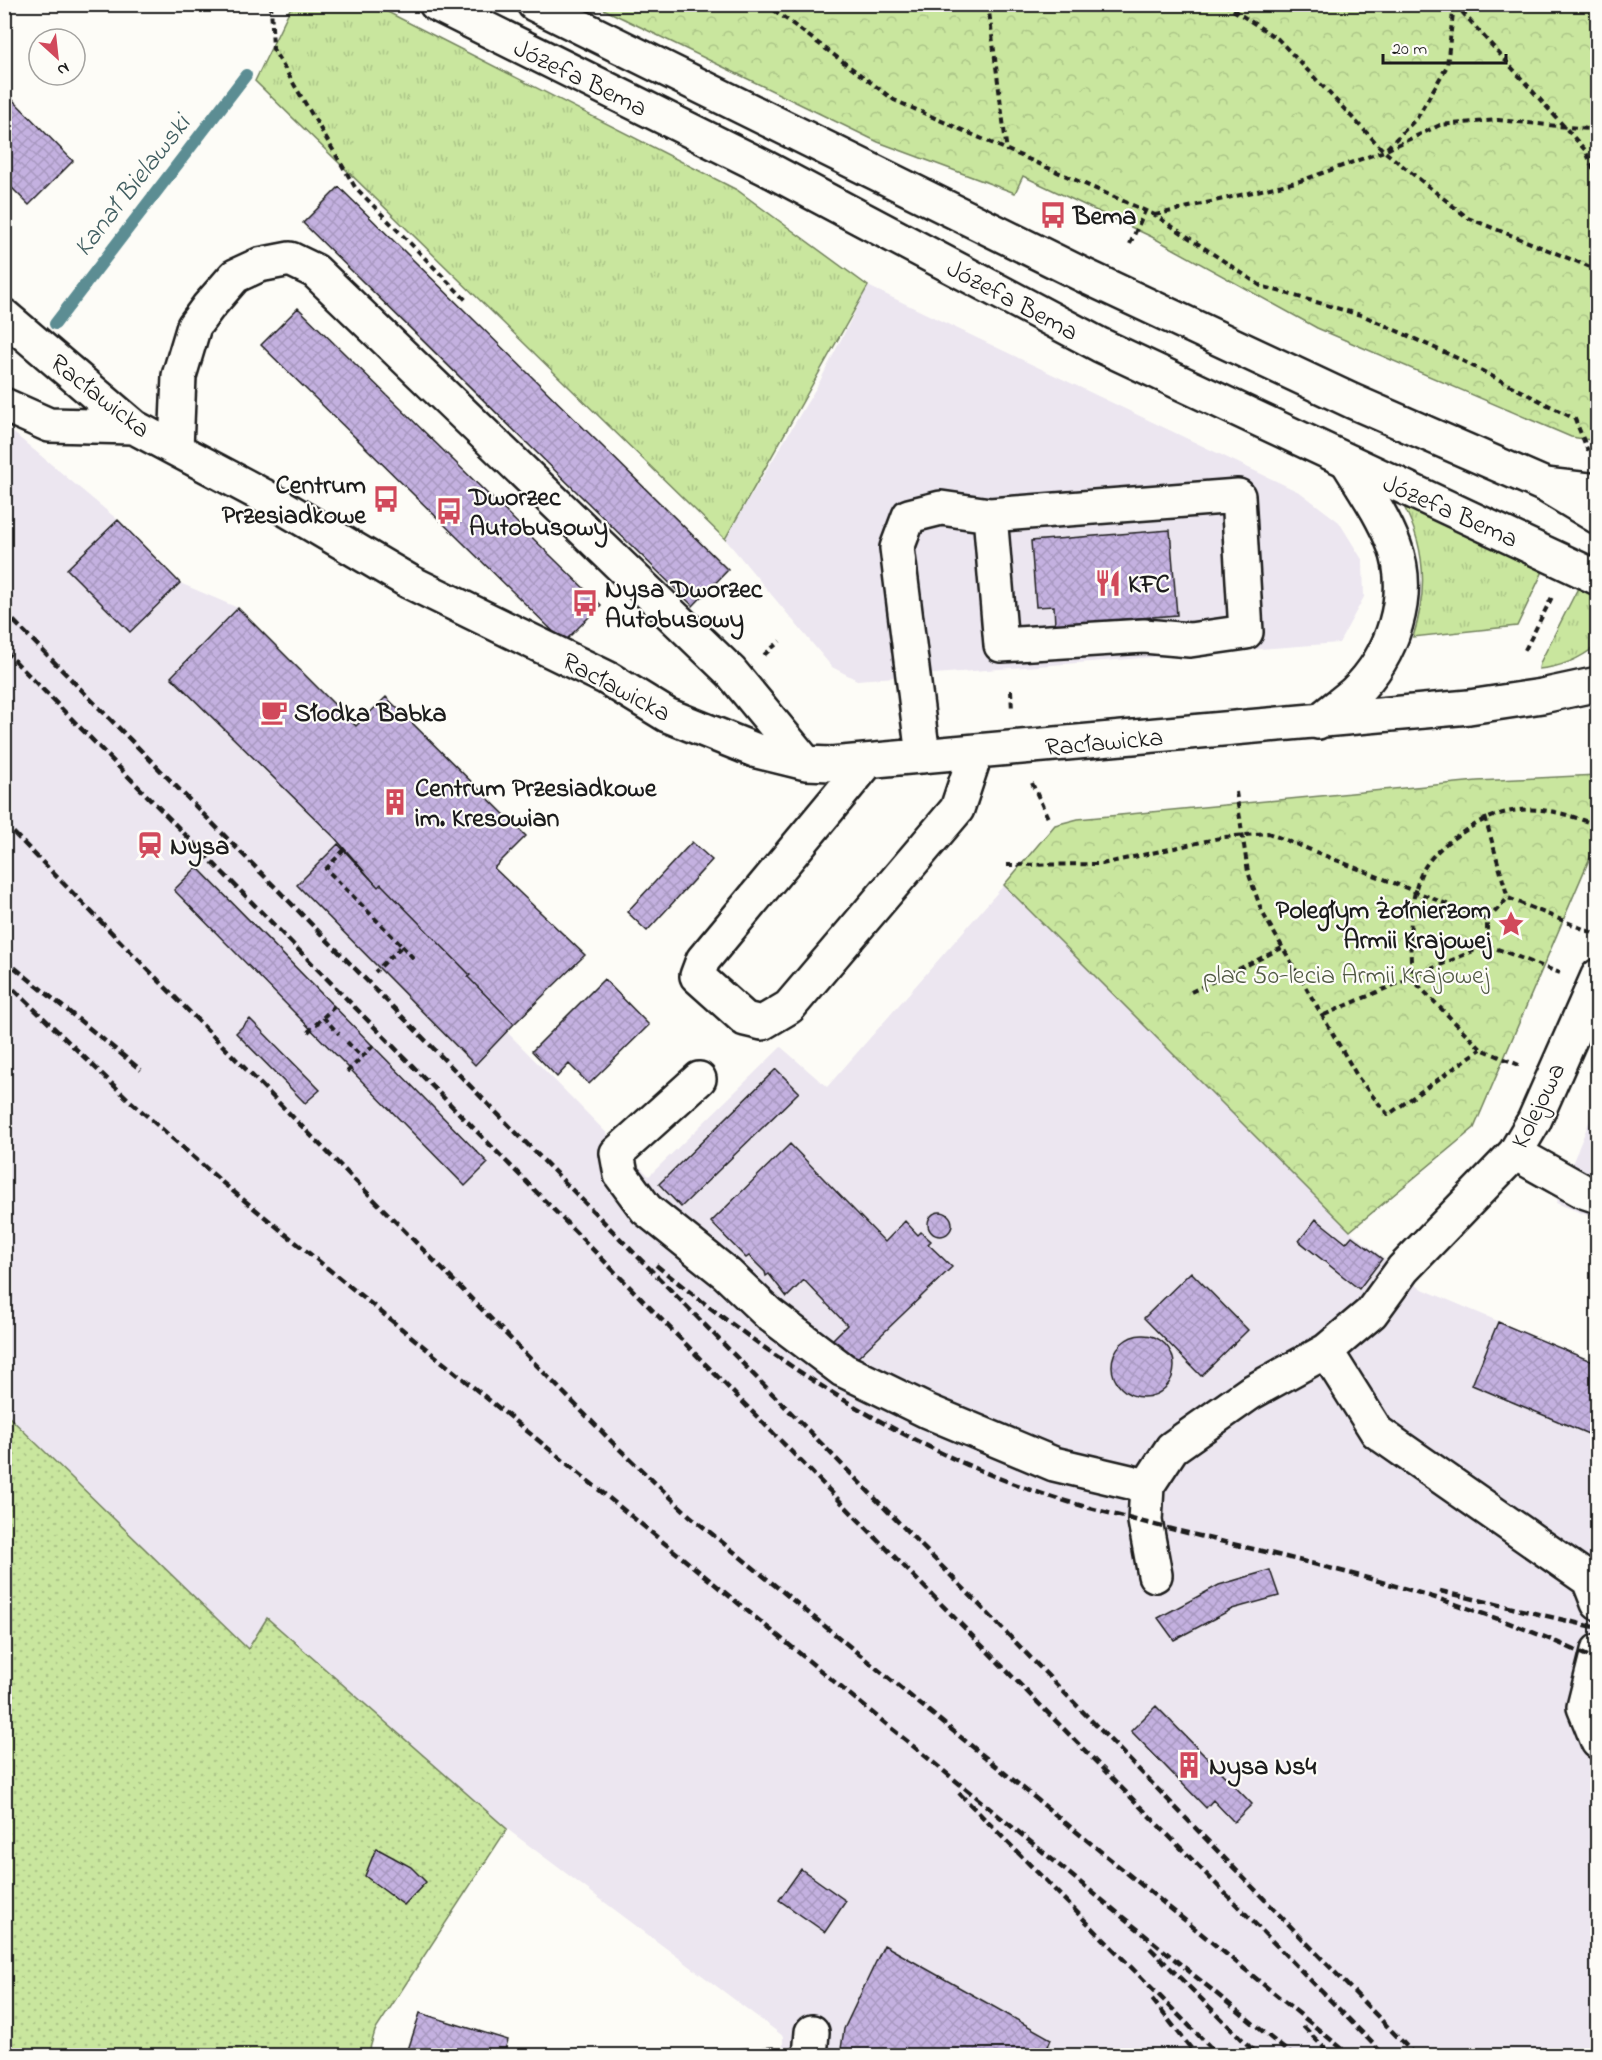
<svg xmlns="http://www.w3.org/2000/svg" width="1602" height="2060" viewBox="0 0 1602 2060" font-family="'Indie Flower',sans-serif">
<defs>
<pattern id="grass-tufts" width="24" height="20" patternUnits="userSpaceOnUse" patternTransform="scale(1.5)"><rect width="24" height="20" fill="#c9e69e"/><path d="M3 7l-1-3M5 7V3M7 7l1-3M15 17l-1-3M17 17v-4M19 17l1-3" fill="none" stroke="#acc588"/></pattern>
<pattern id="park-crowns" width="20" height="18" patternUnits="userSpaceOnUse" patternTransform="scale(1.5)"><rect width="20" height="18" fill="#c9e69e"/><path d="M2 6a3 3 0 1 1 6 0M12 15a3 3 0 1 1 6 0" fill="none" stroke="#acc588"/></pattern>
<pattern id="garden-dots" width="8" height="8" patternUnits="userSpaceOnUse" patternTransform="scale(1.5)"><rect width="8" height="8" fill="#c9e69e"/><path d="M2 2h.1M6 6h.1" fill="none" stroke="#acc588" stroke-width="1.8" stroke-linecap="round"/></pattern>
<pattern id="building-cross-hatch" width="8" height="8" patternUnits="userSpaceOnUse" patternTransform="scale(1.5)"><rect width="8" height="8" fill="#c4b1e0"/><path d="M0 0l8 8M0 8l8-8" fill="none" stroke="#a898c0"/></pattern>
</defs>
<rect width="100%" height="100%" fill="#fdfcf7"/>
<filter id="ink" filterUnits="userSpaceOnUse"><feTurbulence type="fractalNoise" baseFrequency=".0167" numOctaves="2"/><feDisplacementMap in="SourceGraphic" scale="12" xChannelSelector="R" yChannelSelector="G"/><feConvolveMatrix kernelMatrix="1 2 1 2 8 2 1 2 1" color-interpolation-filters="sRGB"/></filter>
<g filter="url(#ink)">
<path fill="#ece6f0" d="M868 286 1301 493 1339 522 1363 561 1364 597 1339 643 857 680 832 667 725 539 819 383Z
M4 425 118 520 180 583 238 608 356 726 386 697 526 836 494 868 470 978 514 1024 507 1032 649 1176 781 1047 827 1087 1004 885 1350 1231 1420 1288 1597 1363V2055H783V2036L507 1829 267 1618 248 1650 5 1412Z
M1597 1103V1219L1556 1203Z"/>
<path fill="url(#grass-tufts)" stroke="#72815d" stroke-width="1.5" d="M292 5H374L737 190 868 286 725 539 255 81Z
M1402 503 1544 569 1517 626 1413 637C1428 591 1426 546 1402 503Z
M1579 586 1598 597 1597 645C1580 659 1562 667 1539 669L1540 663Z"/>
<path fill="url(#park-crowns)" stroke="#72815d" stroke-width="1.5" d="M595 5H1579L1598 13 1597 441 1571 437 1317 328 1152 237 1023 176 1015 193 878 142Z
M1597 775V841L1474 1128 1350 1231 1004 885 1055 825 1078 819 1477 781Z"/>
<path fill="url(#garden-dots)" stroke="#72815d" stroke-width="1.5" d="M4 1412 248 1649 267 1618 507 1829 375 2031 368 2055H5Z"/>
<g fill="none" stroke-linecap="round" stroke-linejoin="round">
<path stroke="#5c8d93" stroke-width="12" d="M55 324 246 75"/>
</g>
<path fill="url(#building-cross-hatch)" stroke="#1c1c1c" stroke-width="1.5" d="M5 92 73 161 29 205 4 180Z
M339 187 728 570 693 606 303 223Z
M298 308 601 605 564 642 261 345Z
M118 520 180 583 130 632 67 569Z
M1170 530 1177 615 1055 625 1054 606 1036 607 1031 541Z
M238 608 356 726 386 697 526 836 494 868 585 955 514 1024 468 977 470 975 381 884 378 887 335 838 171 677Z
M692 842 712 860 647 931 627 912Z
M338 844 378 887 381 884 470 975 468 977 514 1024 475 1065 297 885Z
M197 867 488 1163 465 1186 174 890Z
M604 979 649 1025 589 1084 569 1064 557 1077 532 1051Z
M250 1019 320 1090 305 1103 236 1033Z
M776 1069 799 1092 681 1207 659 1184Z
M790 1144 885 1242 905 1221 918 1235 921 1232 931 1241 928 1244 952 1267 853 1362 832 1340 847 1325 804 1280 787 1297 769 1274 766 1276 765 1272 749 1256 746 1258 711 1222Z
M928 1224a12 12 0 1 1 24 0a12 12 0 1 1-24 0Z
M1316 1219 1346 1243 1352 1236 1382 1259 1359 1289 1299 1241Z
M1191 1272 1248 1330 1201 1376 1144 1318Z
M1498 1322 1598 1364V1438L1472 1385Z
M1112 1366a31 31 0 1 1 62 0a31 31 0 1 1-62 0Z
M1270 1570 1279 1596 1232 1609 1174 1640 1158 1618 1219 1585Z
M1156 1706 1252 1804 1234 1822 1213 1800 1206 1808 1131 1731Z
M376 1848 411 1867 426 1882 404 1905 365 1876Z
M801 1869 846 1901 825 1932 779 1900Z
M884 1945 1051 2039 1044 2056H840L844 2029Z
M420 2013 508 2040 503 2056H406Z
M774 2047 775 2056H735V2049Z"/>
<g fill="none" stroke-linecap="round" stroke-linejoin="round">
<defs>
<path id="minor" d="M4 316 134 427 262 495 410 582 607 678 667 715 757 751 806 763 831 764 1469 707 1542 696 1598 684
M4 405 49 425 134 427
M176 448 179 376 194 326 208 307 235 276 259 265 290 259 315 271 731 672 806 763
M1545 485 1598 491
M1318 722C1330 712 1342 703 1354 693 1393 656 1413 595 1394 545 1383 516 1365 490 1349 464
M923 756 897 548 909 516 941 508 990 515 1238 496 1246 632 1190 640 1144 636 1001 645 990 515
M868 761 703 960 697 976 745 1019 762 1023 789 1007 957 809 976 752
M699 1079 617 1153 621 1175 646 1209 727 1274 769 1314 843 1370 927 1411 1054 1464 1147 1486 1172 1448 1250 1393 1326 1351 1371 1313 1403 1269 1515 1153 1534 1121 1598 976
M1515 1153 1583 1191 1598 1196
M1326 1351 1377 1432 1589 1580 1598 1603
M1147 1486 1145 1521 1155 1575
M1598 1651 1584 1707 1598 1742
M810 2056 812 2032"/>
<path id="major" d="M436 4 766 168 1100 345 1598 578
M534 4 1083 275 1352 401 1545 485 1598 517"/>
</defs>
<use href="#minor" stroke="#1c1c1c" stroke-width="38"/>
<use href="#major" stroke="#1c1c1c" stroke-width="38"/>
<path stroke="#1c1c1c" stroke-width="4" stroke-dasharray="6 4.5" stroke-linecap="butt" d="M271 4 273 49 355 187 466 300
M766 4 894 100 1155 215 1261 286 1364 316 1457 358 1575 419 1588 451
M988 4 1007 152
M1224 4 1278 39 1384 151 1468 218 1598 270
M1455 4 1586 151 1598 182
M1387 148 1417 118 1447 66 1454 4
M1155 215 1300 181 1384 151 1440 125 1498 120 1598 130
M1130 244 1145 211
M1525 650 1552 597
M764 655 780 641
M1011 690 1012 711
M1032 783 1048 818
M1236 792 1248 872 1262 912 1359 1079 1388 1115 1481 1049
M1485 817 1508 898
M344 850 326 869 402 946 375 972
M1007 865 1102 864 1224 837 1268 833 1487 920V945L1560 973
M1487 920 1508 898 1598 935
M402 946 415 960
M1191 992 1282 948
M1324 1015 1487 945
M323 1017 339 1034
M308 1032 337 1004
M347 1042 362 1057
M1519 1065 1481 1049 1412 979C1410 945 1407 901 1423 870 1432 854 1448 841 1463 832 1509 801 1548 805 1598 826
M347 1072 376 1043"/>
<use href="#minor" stroke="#fdfcf7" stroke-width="33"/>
<use href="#major" stroke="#fdfcf7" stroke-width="33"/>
<path stroke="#1c1c1c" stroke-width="4.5" stroke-dasharray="9 4.5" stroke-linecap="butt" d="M4 611 967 1592 1416 2056
M4 650 1385 2056
M4 823 613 1443 690 1516 1351 2056
M4 959 141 1070
M4 980 129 1100 223 1183 1293 2056
M656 1265C779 1365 918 1459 1072 1503 1249 1553 1431 1580 1598 1661
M1440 1591 1598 1628
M959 1793 1219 2056
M1150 1948 1259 2056
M1152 1999 1197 2056
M1303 2026 1332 2056"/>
</g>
</g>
<defs>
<symbol id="bus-bare" viewBox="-9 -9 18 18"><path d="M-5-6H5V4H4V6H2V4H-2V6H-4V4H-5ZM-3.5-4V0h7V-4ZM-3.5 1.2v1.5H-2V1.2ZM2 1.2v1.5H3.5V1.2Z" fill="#d1495b" stroke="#fdfcf7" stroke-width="2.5" paint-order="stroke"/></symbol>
<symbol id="restaurant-bare" viewBox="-9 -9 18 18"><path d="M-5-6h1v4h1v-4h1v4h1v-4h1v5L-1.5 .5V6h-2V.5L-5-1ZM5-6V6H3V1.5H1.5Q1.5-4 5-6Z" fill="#d1495b" stroke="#fdfcf7" stroke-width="2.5" paint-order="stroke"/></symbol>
<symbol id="cafe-bare" viewBox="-9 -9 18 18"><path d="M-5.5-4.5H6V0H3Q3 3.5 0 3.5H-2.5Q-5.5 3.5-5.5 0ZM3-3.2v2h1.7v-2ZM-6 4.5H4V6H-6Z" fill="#d1495b" stroke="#fdfcf7" stroke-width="2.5" paint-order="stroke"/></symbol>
<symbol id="building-bare" viewBox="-9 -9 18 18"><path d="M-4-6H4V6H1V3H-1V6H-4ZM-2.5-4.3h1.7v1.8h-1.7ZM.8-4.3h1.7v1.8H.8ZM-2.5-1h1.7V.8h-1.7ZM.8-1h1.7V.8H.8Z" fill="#d1495b" stroke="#fdfcf7" stroke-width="2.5" paint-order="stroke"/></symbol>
<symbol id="station-bare" viewBox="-9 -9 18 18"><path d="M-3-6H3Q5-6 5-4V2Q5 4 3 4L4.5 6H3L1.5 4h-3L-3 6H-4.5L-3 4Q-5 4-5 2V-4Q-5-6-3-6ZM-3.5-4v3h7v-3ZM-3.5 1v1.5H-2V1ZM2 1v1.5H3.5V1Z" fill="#d1495b" stroke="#fdfcf7" stroke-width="2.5" paint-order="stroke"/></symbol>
<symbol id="sight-bare" viewBox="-9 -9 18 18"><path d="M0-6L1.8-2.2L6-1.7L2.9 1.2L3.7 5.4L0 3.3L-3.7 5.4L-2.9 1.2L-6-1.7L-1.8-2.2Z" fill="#d1495b" stroke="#fdfcf7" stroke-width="2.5" paint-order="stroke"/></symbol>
</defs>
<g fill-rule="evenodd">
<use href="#bus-bare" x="1034" y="196" width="38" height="38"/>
<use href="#bus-bare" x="367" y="480" width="38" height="38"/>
<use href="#bus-bare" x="430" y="492" width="38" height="38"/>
<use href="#restaurant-bare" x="1089" y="564" width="38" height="38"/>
<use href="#bus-bare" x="566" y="584" width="38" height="38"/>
<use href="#cafe-bare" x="255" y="693" width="38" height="38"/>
<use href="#building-bare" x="376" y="783" width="38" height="38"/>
<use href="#station-bare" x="131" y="826" width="38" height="38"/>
<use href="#sight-bare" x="1492" y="905" width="38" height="38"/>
<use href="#building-bare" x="1170" y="1746" width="38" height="38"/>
</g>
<g text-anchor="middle" stroke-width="4.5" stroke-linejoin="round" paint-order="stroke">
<g font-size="26" fill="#1c1c1c" stroke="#fdfcf7">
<text transform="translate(581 77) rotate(26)" y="9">Józefa Bema</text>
<text transform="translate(1013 299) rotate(28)" y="9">Józefa Bema</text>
<text transform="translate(101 395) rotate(38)" y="9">Racławicka</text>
<text transform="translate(1451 510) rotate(24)" y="9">Józefa Bema</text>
<text transform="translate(617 686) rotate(28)" y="9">Racławicka</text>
<text transform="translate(1104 741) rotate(-5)" y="9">Racławicka</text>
<text transform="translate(1537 1105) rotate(-64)" y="9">Kolejowa</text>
</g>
<g font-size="26" font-weight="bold" fill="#1c1c1c" stroke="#fdfcf7" text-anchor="start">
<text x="1073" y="224">Bema</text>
<text x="366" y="493" text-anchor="end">Centrum<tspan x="366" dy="30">Przesiadkowe</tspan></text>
<text x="469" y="505">Dworzec<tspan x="469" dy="30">Autobusowy</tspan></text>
<text x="1128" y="592">KFC</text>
<text x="605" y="597">Nysa Dworzec<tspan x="605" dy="30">Autobusowy</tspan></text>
<text x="294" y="721">Słodka Babka</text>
<text x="415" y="796">Centrum Przesiadkowe<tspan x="415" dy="30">im. Kresowian</tspan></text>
<text x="170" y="854">Nysa</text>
<text x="1491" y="918" text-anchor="end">Poległym Żołnierzom<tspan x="1491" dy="30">Armii Krajowej</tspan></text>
<text x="1209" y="1774">Nysa Ns4</text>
</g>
<g font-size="26" fill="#505943" stroke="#fdfcf7">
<text x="1346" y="983">plac 50-lecia Armii Krajowej</text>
</g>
<g font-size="27" font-style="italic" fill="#415e61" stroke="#fdfcf7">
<text transform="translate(131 185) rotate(-52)" y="9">Kanał Bielawski</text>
</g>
</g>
<rect width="1602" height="2060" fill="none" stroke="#fdfcf7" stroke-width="24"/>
<rect x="12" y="12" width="1578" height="2036" fill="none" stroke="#1c1c1c" stroke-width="2" filter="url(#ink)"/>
<g transform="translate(57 57) rotate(153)"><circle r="28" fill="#fdfcf7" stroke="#a3a29f" stroke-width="1.5"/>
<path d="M0-4.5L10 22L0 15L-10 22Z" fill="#d1495b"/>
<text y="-9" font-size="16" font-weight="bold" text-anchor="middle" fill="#1c1c1c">N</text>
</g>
<path d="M1383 54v9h123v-9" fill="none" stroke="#1c1c1c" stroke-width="3"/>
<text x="1392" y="54" font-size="18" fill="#1c1c1c" stroke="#fdfcf7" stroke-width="4.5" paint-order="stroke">20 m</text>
</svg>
